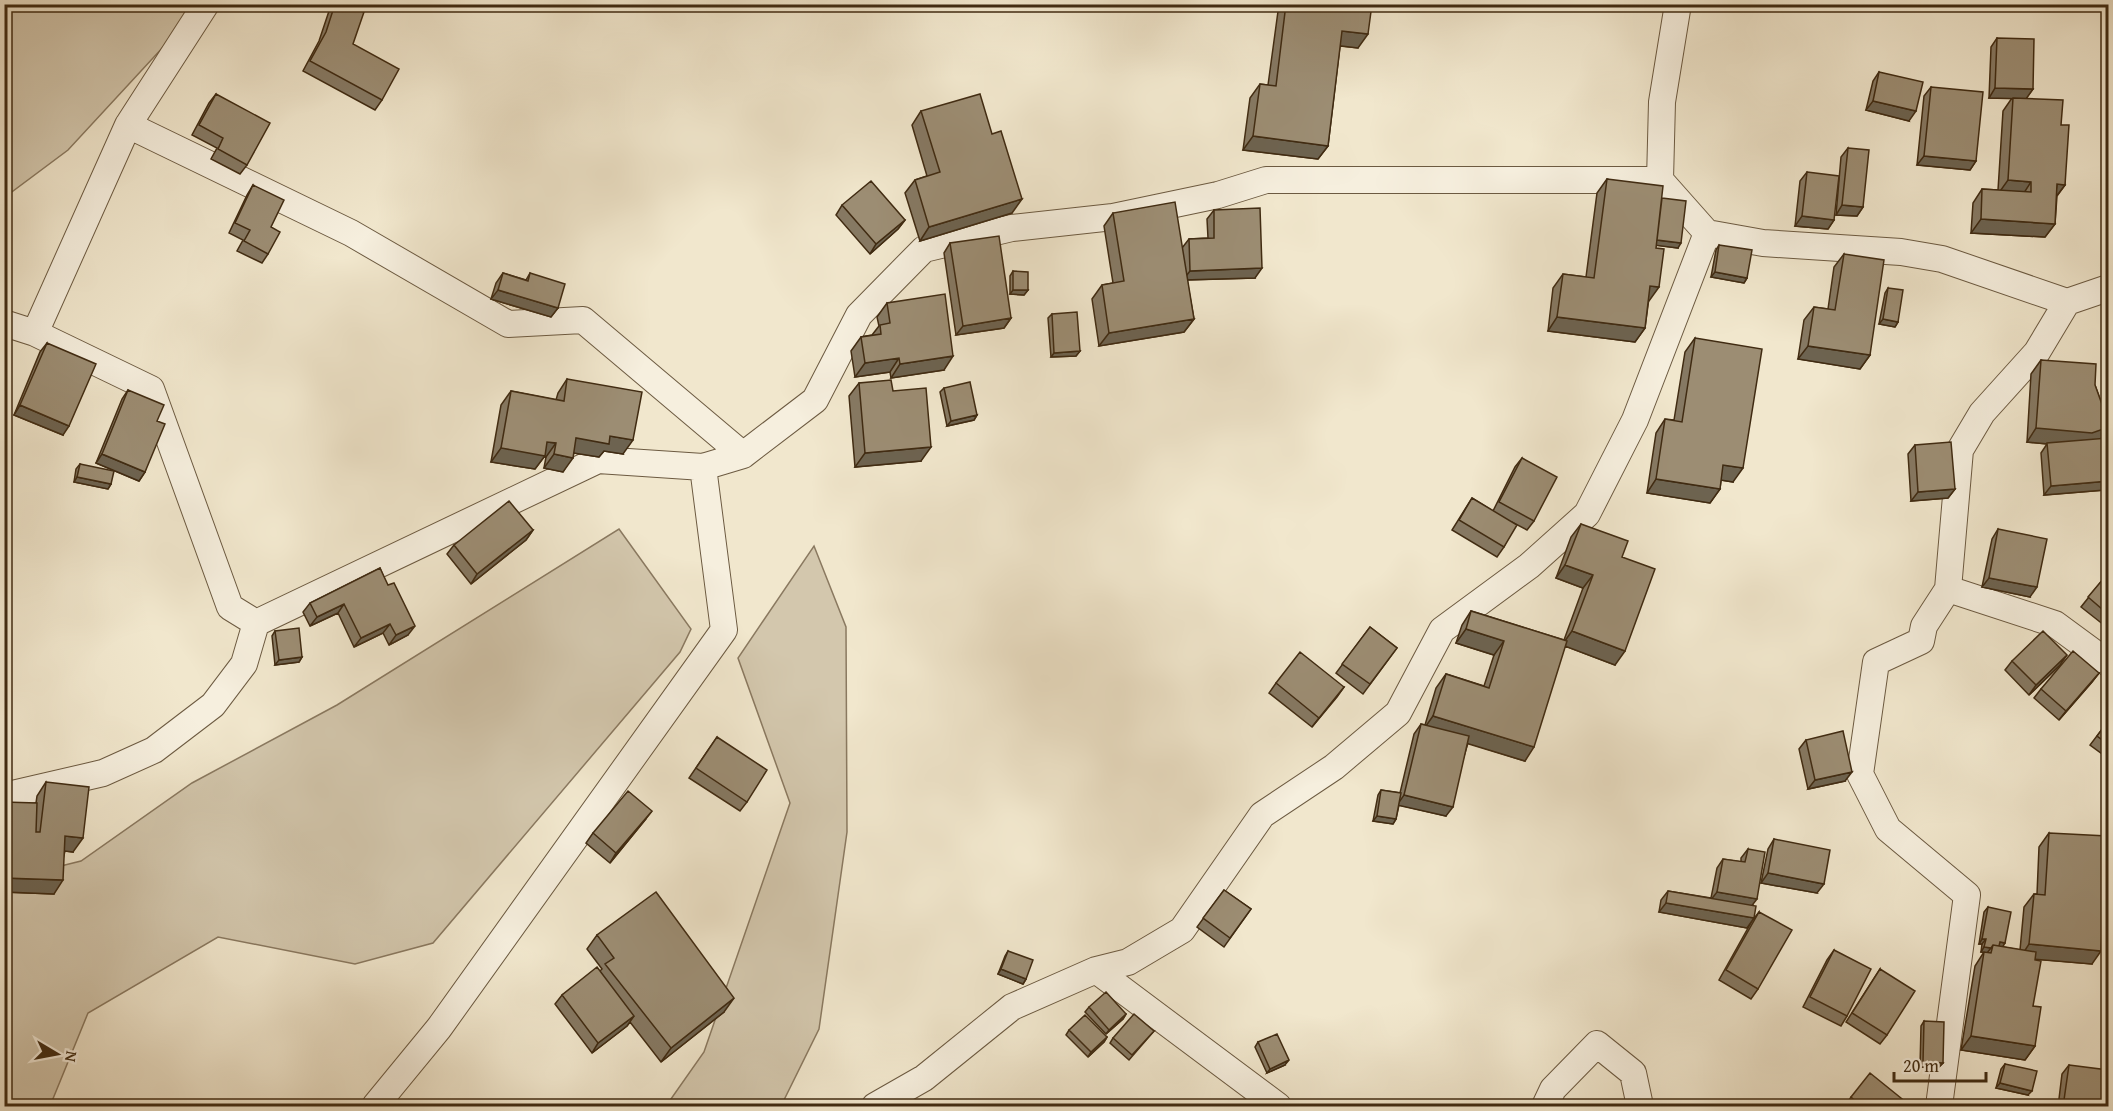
<svg xmlns="http://www.w3.org/2000/svg" width="2113" height="1111" viewBox="0 0 2113 1111" font-family="'Gentium Book Plus',serif">
<rect width="100%" height="100%" fill="#f1e7cd"/>
<filter id="stains"><feTurbulence type="fractalNoise" baseFrequency=".00333" numOctaves="4"/><feColorMatrix values="0 0 0 0 .2 0 0 0 0 .09 0 0 0 0 .02 0 0 0 .5 -.17"/></filter>
<radialGradient id="worn" r=".72"><stop offset=".6" stop-color="#630" stop-opacity="0"/><stop offset="1" stop-color="#630" stop-opacity=".3"/></radialGradient>
<path fill="#d3c7ad" stroke="#8a7960" stroke-width="1.5" d="M5 5H202L68 150 5 197Z
M619 529 691 629 680 652 433 943 355 964 218 937 88 1013 50 1106H5L4 880 81 861 192 783 337 705Z
M814 546 846 627 847 832 819 1029 781 1106H666L704 1052 790 803 738 658Z"/>
<g fill="none" stroke-linecap="round" stroke-linejoin="round">
<defs>
<path id="minor" d="M206 4 128 125 351 233 508 324 583 320 743 455
M1678 4 1662 102 1660 180 1707 233 1763 243 1901 252 1942 259 2067 302 2108 288
M128 125 35 333 151 389 230 607 256 623
M4 323 35 333
M1948 589 2055 624 2108 663
M4 796 103 773 154 750 213 705 244 664 256 623 598 460 703 467 743 455 815 400 859 315 924 249 1012 228 1113 217 1218 195 1266 180H1660
M1096 970 1278 1106
M375 1106 439 1028 724 630 703 467
M875 1106 924 1078 1012 1007 1096 970 1128 962 1182 930 1262 815 1334 767 1398 713 1442 630 1529 566 1587 514 1635 420 1707 233
M1545 1106 1553 1089 1597 1044 1633 1073 1640 1106
M1939 1106 1967 895 1888 829 1860 774 1876 662 1921 641 1924 626 1948 589 1960 450 1982 413 2037 352 2067 302"/>
</defs>
<use href="#minor" stroke="#6c5a41" stroke-width="28"/>
<use href="#minor" stroke="#f6efde" stroke-width="26"/>
</g>
<path fill="#867963" stroke="#402b12" stroke-width="1.5" d="M334 4H343L353 44 382 100 375 110 303 71 319 41 329 11Z
M1279 4H1372L1358 48 1340 46 1328 146 1318 159 1243 150 1250 98 1260 84 1268 85Z
M1997 38 2033 89 2026 98 2061 125 2065 185 2057 196 2055 224 2045 237 1971 233 1973 203 1982 189 1998 190 2003 111 2012 98H1989L1991 47Z
M1879 72 1909 121 1866 110 1873 81Z
M1931 87 1976 161 1970 170 1917 165 1924 96Z
M216 94 247 165 240 174 211 159 217 148 192 135 209 103Z
M921 111 992 134 1012 213 920 241 905 193 915 180 927 176 912 125Z
M1848 148 1863 207 1857 216 1836 215 1841 157Z
M1807 172 1834 220 1828 229 1795 226 1800 181Z
M1607 179 1662 199 1678 248 1656 245 1645 328 1635 342 1548 331 1553 288 1563 274 1586 277 1597 193Z
M253 185 271 227 268 254 262 263 237 251 243 240 229 233 247 195Z
M842 205 905 220 898 229 870 254 836 215Z
M1214 210 1255 278 1187 280 1194 319 1184 332 1099 346 1092 299 1102 285 1113 283 1104 226 1113 213 1182 248 1189 239 1208 238 1207 219Z
M950 243 1011 318 1004 328 956 335 944 253Z
M1719 245 1747 278 1744 283 1711 277 1716 250Z
M1844 254 1870 355 1860 369 1798 359 1804 320 1814 307 1828 309 1834 267Z
M1013 271 1028 290 1024 295 1010 294V276Z
M503 273 526 280 530 273 558 308 551 317 491 299 496 283Z
M1888 288 1898 322 1895 327 1879 324 1885 293Z
M887 303 944 370 891 378 890 372 855 377 851 351 861 337 872 335 879 326 877 317Z
M1052 314 1080 351 1076 356 1051 357 1048 318Z
M1695 338 1733 482 1721 480 1720 489 1710 503 1647 493 1656 433 1665 419 1674 420 1685 352Z
M47 343 63 435 14 415 40 352Z
M2041 360 2095 385 2109 424V428L2101 439 2109 443V485L2105 490 2044 495 2041 453 2047 444 2027 442 2031 374Z
M567 379 623 454 604 451 599 457 574 453 563 472 544 468 546 457H544L535 469 491 462 501 405 511 391 556 400 558 393Z
M859 383 893 391 921 461 855 467 849 396Z
M944 388 977 415 974 420 947 426 940 392Z
M128 390 157 421 145 472 139 481 96 463 122 399Z
M1915 445 1955 489 1948 498 1911 501 1908 454Z
M1522 458 1534 521 1527 530 1512 522 1504 547 1497 557 1452 530 1472 498 1493 511 1515 467Z
M80 464 111 484 108 489 74 482 76 469Z
M1581 524 1622 557 1615 665 1565 646 1525 761 1468 743 1446 816 1399 805 1396 819 1393 824 1373 821 1378 795 1381 790 1400 793 1414 734 1421 724 1425 725 1436 688 1446 674 1484 686 1494 655 1456 643 1462 625 1471 611 1564 640 1583 588 1556 578 1571 537Z
M1998 529 2030 597 1982 587 1992 539Z
M533 530 526 540 471 584 447 554 454 545Z
M380 568 408 635 389 645 383 633 354 647 338 613 310 626 303 612 310 603Z
M2109 572V629L2081 607Z
M1370 627 1397 648 1363 694 1336 673Z
M275 631 302 657 299 662 275 665 272 636Z
M2012 661 2060 665 2029 695 2005 670Z
M2099 673 2092 682 2059 720 2034 698 2041 689Z
M1276 683 1344 687 1312 727 1269 693Z
M2109 720V759L2090 745Z
M717 737 747 802 740 811 689 778Z
M1806 740 1845 781 1808 789 1799 749Z
M46 782 73 852 65 851 54 894 4 892 36 803 37 796Z
M645 820 610 863 586 843 593 833Z
M2049 833 2092 964 2035 959 2033 1006 2035 1046 2025 1060 1961 1050 1975 966 1984 952H1981L1982 944H1979L1984 912 1988 907 2003 947 2020 950 2024 907 2034 894H2037L2039 847Z
M1774 839 1817 893 1761 883 1768 849Z
M1748 849 1754 918 1747 928 1659 912 1661 900 1668 891 1711 898 1717 868 1723 859 1741 862V858Z
M1224 890 1251 909 1224 947 1197 927Z
M1759 912 1758 989 1751 999 1719 980 1752 921Z
M597 935 724 1012 661 1062 630 1022 627 1026 592 1053 555 1004 562 995 600 971 602 969 587 949Z
M1834 950 1847 1016 1841 1026 1803 1007 1827 960Z
M1008 951 1026 979 1023 984 998 974 1005 956Z
M1880 969 1887 1035 1880 1044 1846 1022Z
M1089 1007 1126 1014 1123 1019 1106 1034 1085 1012Z
M1924 1021 1943 1063 1939 1067H1920L1921 1026Z
M1069 1030 1107 1037 1104 1042 1088 1057 1066 1035Z
M1154 1031 1129 1060 1110 1043 1113 1038Z
M1258 1042 1285 1065 1267 1073 1255 1047Z
M2005 1064 2028 1095 1996 1088 2001 1069Z
M2069 1065 2103 1107H2058L2062 1074Z
M1851 1097 1912 1107H1844Z"/>
<path fill="#6d6350" stroke="#402b12" stroke-width="1.5" d="M1342 31 1368 34 1358 48 1333 45Z
M1995 88 2033 89 2026 99 1989 98Z
M1873 101 1916 111 1909 121 1866 110Z
M1253 136 1328 146 1318 159 1243 150Z
M1924 156 1976 161 1970 170 1917 165Z
M2008 180 2031 182 2022 196 1998 194Z
M2057 184 2065 185 2055 198Z
M1022 199 1012 213 920 241 929 227Z
M1842 205 1863 207 1857 216 1836 215Z
M1802 216 1834 220 1828 229 1795 226Z
M1981 219 2055 224 2045 237 1971 233Z
M905 220 898 229 870 254 876 244Z
M1657 240 1681 243 1678 248 1653 245Z
M1262 268 1255 278 1183 280 1190 271Z
M1715 272 1747 278 1744 283 1711 277Z
M1650 286 1659 287 1649 301 1641 300Z
M498 290 558 308 551 317 491 299Z
M1013 290H1028L1024 295 1010 294Z
M1557 317 1645 328 1635 342 1548 331Z
M1011 318 1004 328 956 335 963 326Z
M1194 319 1184 332 1099 346 1109 333Z
M1883 319 1898 322 1895 327 1879 324Z
M1808 346 1870 355 1860 369 1798 359Z
M1080 351 1076 356 1051 357 1054 353Z
M953 356 944 370 891 378 900 364Z
M899 358 890 372 855 377 865 363Z
M20 405 69 426 63 435 14 415Z
M977 415 974 420 947 426 951 421Z
M2109 427 2100 440 2082 447 2027 442 2036 428Z
M610 436 633 440 623 454 604 451 599 457 567 452 576 438Z
M547 442 556 443 546 457H544L535 469 491 462 501 448Z
M931 447 921 461 855 467 865 453Z
M102 454 145 472 139 481 96 463Z
M554 454 573 458 563 472 544 468Z
M1723 465 1743 468 1733 482 1714 479Z
M77 477 111 484 108 489 74 482Z
M1656 479 1720 489 1710 503 1647 493Z
M2109 481V485L2105 490 2044 495 2051 486Z
M1955 489 1948 498 1911 501 1918 492Z
M533 530 526 540 471 584 477 574Z
M1565 565 1593 575 1583 588 1556 578Z
M1989 578 2037 587 2030 597 1982 587Z
M344 604 338 613 310 626 317 617Z
M390 624 383 633 354 647 361 638Z
M415 626 408 635 389 645 396 635Z
M1466 629 1504 641 1494 655 1456 643Z
M1572 631 1625 651 1615 665 1562 645Z
M2067 655 2060 665 2029 695 2036 685Z
M302 657 299 662 275 665 279 660Z
M2099 673 2092 682 2059 720 2066 711Z
M1344 687 1337 697 1312 727 1319 718Z
M1433 716 1534 747 1525 761 1423 730Z
M1852 772 1845 781 1808 789 1815 780Z
M1404 795 1453 807 1446 816 1397 805Z
M652 811 645 820 610 863 616 853Z
M1377 816 1396 819 1393 824 1373 821Z
M65 836 83 838 73 852 56 850Z
M1768 873 1824 884 1817 893 1761 883Z
M4 878 63 880 54 894 4 892Z
M1717 892 1757 899 1750 908 1710 901Z
M1666 903 1754 918 1747 928 1659 912Z
M1982 939H1986L1982 944H1979Z
M2000 942 2005 943 2002 948 1997 947Z
M2029 944 2101 951 2092 964 2020 958Z
M1984 947 1991 948 1987 953 1981 952Z
M1001 969 1026 979 1023 984 998 974Z
M734 998 724 1012 661 1062 671 1048Z
M1126 1014 1123 1019 1106 1034 1109 1030Z
M634 1016 627 1026 592 1053 598 1043Z
M1971 1036 2035 1046 2025 1060 1961 1050Z
M1107 1037 1104 1042 1088 1057 1091 1052Z
M1289 1060 1285 1065 1267 1073 1270 1069Z
M1923 1062 1943 1063 1939 1067H1920Z
M2000 1083 2032 1091 2028 1095 1996 1088Z"/>
<path fill="#9c8d73" stroke="#402b12" stroke-width="1.5" d="M335 4H343L364 12 353 44 399 69 382 100 310 61 326 32Z
M1286 4H1372L1368 34 1342 31 1328 146 1253 136 1260 84 1276 86Z
M1997 38 2034 39 2033 89 1995 88Z
M1879 72 1923 82 1916 111 1873 101Z
M1931 87 1983 92 1976 161 1924 156Z
M216 94 270 123 247 165 218 149 223 138 199 125Z
M980 94 992 134 1001 131 1022 199 929 227 915 180 940 172 921 111Z
M2013 98 2063 100 2061 125H2069L2065 185 2057 184 2055 224 1981 219 1982 189 2031 192V182L2008 180Z
M1848 148 1869 150 1863 207 1842 205Z
M1807 172 1839 176 1834 220 1802 216Z
M1607 179 1663 186 1656 248 1664 249 1659 287 1650 286 1645 328 1557 317 1563 274 1594 278Z
M871 181 905 220 876 244 842 205Z
M253 185 284 200 271 227 280 232 268 254 244 241 250 230 235 223Z
M1662 198 1686 201 1681 243 1657 240Z
M1175 202 1194 319 1109 333 1102 285 1124 281 1113 213Z
M1260 208 1262 268 1190 271 1189 239 1214 238V210Z
M999 236 1011 318 963 326 950 243Z
M1719 245 1752 250 1747 278 1715 272Z
M1844 254 1884 260 1870 355 1808 346 1814 307 1835 310Z
M1013 271 1028 272V290H1013Z
M503 273 528 281 530 273 565 284 558 308 498 290Z
M1888 288 1903 290 1898 322 1883 319Z
M945 294 953 356 900 364 899 358 865 363 861 337 881 334 880 325 890 323 887 303Z
M1077 312 1080 351 1054 353 1052 314Z
M1695 338 1762 349 1743 468 1723 465 1720 489 1656 479 1665 419 1682 422Z
M47 343 96 364 69 426 20 405Z
M2041 360 2096 364 2095 385 2109 424V427L2092 433 2036 428Z
M567 379 642 392 633 440 610 436 609 444 576 438 573 458 554 454 556 443 547 442 545 456 501 448 511 391 564 401Z
M891 380 893 391 926 388 931 447 865 453 859 383Z
M970 382 977 415 951 421 944 388Z
M128 390 164 405 157 421 165 424 145 472 102 454Z
M2108 438 2109 481 2051 486 2047 443Z
M1951 442 1955 489 1918 492 1915 445Z
M1522 458 1557 477 1534 521 1499 502Z
M80 464 114 471 111 484 77 477Z
M1472 498 1517 525 1504 547 1459 520Z
M509 501 533 530 477 574 454 545Z
M1581 524 1628 541 1622 557 1655 569 1625 651 1572 631 1593 575 1565 565Z
M1998 529 2047 539 2037 587 1989 578Z
M380 568 388 585 394 583 415 626 396 635 390 624 361 638 344 604 317 617 310 603Z
M2109 572V615L2088 597Z
M1471 611 1567 641 1534 747 1433 716 1446 674 1489 688 1504 641 1466 629Z
M1370 627 1397 648 1370 684 1342 664Z
M299 628 302 657 279 660 275 631Z
M2043 631 2067 655 2036 685 2012 661Z
M2073 651 2099 673 2066 711 2041 689Z
M1300 652 1344 687 1319 718 1276 683Z
M2109 720V745L2097 736Z
M1421 724 1469 736 1453 807 1404 795Z
M1843 731 1852 772 1815 780 1806 740Z
M717 737 767 770 747 802 696 768Z
M46 782 89 787 83 838 65 836 63 880 4 878V802L37 803 36 832H40Z
M1381 790 1401 793 1396 819 1377 816Z
M628 791 652 811 616 853 593 833Z
M2049 833 2107 836 2101 951 2029 944 2034 894 2045 895Z
M1774 839 1830 850 1824 884 1768 873Z
M1748 849 1765 852 1757 899 1717 892 1723 859 1745 862Z
M1224 890 1251 909 1230 938 1203 918Z
M1668 891 1756 906 1754 918 1666 903Z
M656 892 734 998 671 1048 605 964 614 958 597 935Z
M1988 907 2011 912 2005 943 2000 942 1999 946 1993 945 1991 948 1984 947 1986 939H1982Z
M1759 912 1792 930 1758 989 1726 970Z
M1993 945 2036 952 2035 960 2041 961 2033 1006 2041 1007 2035 1046 1971 1036 1984 952 1991 953Z
M1834 950 1871 969 1847 1016 1810 997Z
M1008 951 1033 960 1026 979 1001 969Z
M597 967 634 1016 598 1043 562 995Z
M1880 969 1915 991 1887 1035 1852 1013Z
M1106 992 1126 1014 1109 1030 1089 1007Z
M1134 1014 1154 1031 1132 1055 1113 1038Z
M1085 1015 1107 1037 1091 1052 1069 1030Z
M1924 1021 1944 1022 1943 1063 1923 1062Z
M1277 1034 1289 1060 1270 1069 1258 1042Z
M2005 1064 2037 1071 2032 1091 2000 1083Z
M2069 1065 2108 1070 2103 1107H2063Z
M1870 1073 1912 1107H1861L1851 1097Z"/>
<rect width="2113" height="1111" fill="none" stroke="#f1e7cd" stroke-width="24"/>
<rect x="6" y="6" width="2101" height="1099" fill="none" stroke="#402b12" stroke-width="3"/>
<rect x="12" y="12" width="2089" height="1087" fill="none" stroke="#402b12" stroke-width="1.5"/>
<g transform="translate(57 1054) rotate(100)" stroke="#f6efde" stroke-width="4.5" paint-order="stroke">
<path d="M0-4.5L10 22L0 15L-10 22Z" fill="#402b12"/>
<text y="-9" font-size="16" font-weight="bold" text-anchor="middle" fill="#402b12">N</text>
</g>
<path d="M1894 1072v9h92v-9" fill="none" stroke="#402b12" stroke-width="3"/>
<text x="1903" y="1072" font-size="18" fill="#402b12" stroke="#f6efde" stroke-width="4.5" paint-order="stroke">20 m</text>
<rect width="100%" height="100%" filter="url(#stains)"/>
<rect width="100%" height="100%" fill="url(#worn)"/>
</svg>
